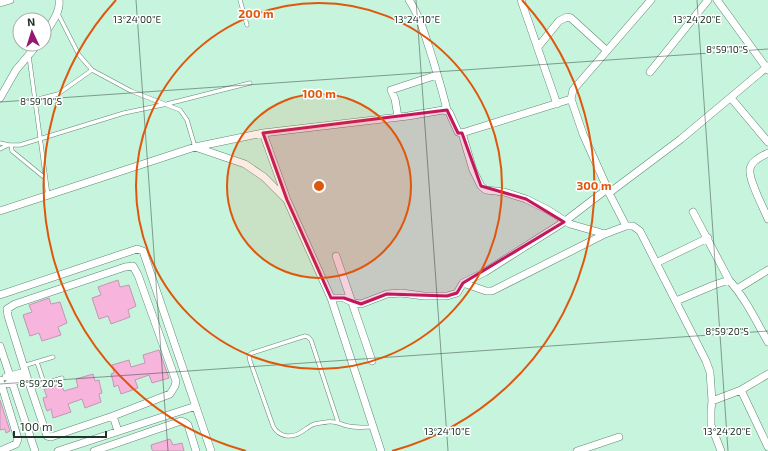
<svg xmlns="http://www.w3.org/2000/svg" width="768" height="451" viewBox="0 0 768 451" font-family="'Exo 2',sans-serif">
<rect width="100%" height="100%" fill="#c7f4dd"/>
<path fill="#f7b4dc" stroke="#c099b0" d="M118 280 120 287 129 285 136 306 128 310 130 317 111 324 108 316 99 319 92 298 101 295 98 287Z
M49 298 51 304 60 302 67 323 58 327 61 335 42 341 39 333 30 336 23 315 32 312 29 305Z
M159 350 169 378 152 383 149 375 135 380 138 388 121 394 118 385 114 387 113 381 111 374 114 373 112 365 129 360 131 367 145 363 143 355Z
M93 374 95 381 99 380 100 385 102 393 99 394 101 402 85 408 82 399 68 404 71 412 53 418 51 409 47 411 45 406 43 398 47 397 44 389 61 384 64 391 78 387 76 379Z
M0 400 10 431 6 433 5 429 0 430Z
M170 439 173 445 182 443 184 451H154L152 450 151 445Z"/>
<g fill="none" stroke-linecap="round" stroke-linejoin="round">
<defs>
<path id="service" d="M240 0 247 25
M57 12 79 55 92 70 131 91 180 110 187 120 195 147
M29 56 48 196
M35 100 58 94 92 70
M0 143 9 145H20L124 113 167 104 250 83
M11 145 12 151 45 178
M0 149 8 145
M37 362 44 383
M23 366 53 357
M30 388 62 378
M338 422 311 340 308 337 305 336 252 353 249 355 250 361 273 426C276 432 280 435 287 436 298 437 303 430 312 425 316 423 322 423 327 422 339 421 338 424 348 426 356 428 364 427 372 427"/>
<path id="minor" d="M409 0C421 18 426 39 433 60 438 77 443 93 447 110
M521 0 557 104
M717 0 768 70
M0 3 10 0
M44 35C50 25 61 12 59 0
M538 47 559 21 567 17 571 18 606 50
M650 72 708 0
M0 98 16 70 38 44
M731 98 768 142
M398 117 395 99 391 90 437 75
M263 133 287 200 331 298 381 451
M462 133 473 170 481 186 486 190 504 192 526 199 548 210 570 224 605 234
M195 147 245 164 264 177 285 198
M768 153C762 156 751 161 750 169 748 179 764 209 768 219
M609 192 583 134 571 99 573 90 651 0
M0 211 195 147 263 133 408 116 443 110 449 112 458 132 462 133 571 99
M693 212 729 280C746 299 756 321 768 342
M626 226H633L640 231 706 361 710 372 712 401 711 410V425L721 451
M336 256 372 361
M656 263 708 238
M133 266 138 275 176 381 175 386 170 394 113 416 51 437 47 436 27 377 8 316 7 309 15 304 125 267Z
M463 283 486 291H492L605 234 626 226 609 193 681 139 768 66
M737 289 768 270
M0 295 137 249 143 251 211 451
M331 298H344L354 303 361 304 387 294 401 293 424 296H447L457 293 463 283 485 272 564 222 607 189
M676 301 714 285 729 280
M0 346 35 451
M6 377 25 372
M0 380 18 439 16 444 0 451
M8 384 27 377
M741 390 768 447
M712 401 741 390 768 374
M113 416 118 431
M58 451 196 406
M94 451 181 421 184 422 188 425 196 451
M577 451 619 437"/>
</defs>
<use href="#service" stroke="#5f8974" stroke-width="4.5"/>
<use href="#minor" stroke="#5f8974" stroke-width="8"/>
<use href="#service" stroke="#fff" stroke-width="3.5"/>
<use href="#minor" stroke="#fff" stroke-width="7"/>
</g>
<path fill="#c2185b" fill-opacity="0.2" stroke="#c2185b" stroke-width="3" stroke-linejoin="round" d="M447 110 458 133H462L481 186 526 199 564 222 463 283 457 293 447 296 387 294 361 304 344 298H331L287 200 263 133Z"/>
<path fill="none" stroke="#203229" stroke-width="1" stroke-opacity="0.45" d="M136 0 168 451M416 0 448 451M697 0 728 451M0 102 768 49M0 384 768 331"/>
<circle cx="319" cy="186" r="92" fill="#de570d" fill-opacity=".12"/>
<g fill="none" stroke="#de570d" stroke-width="2">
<circle cx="319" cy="186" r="92"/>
<circle cx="319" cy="186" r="183"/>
<path d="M246 451A275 275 0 0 1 116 0M522 0A275 275 0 0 1 392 451"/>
</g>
<g font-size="10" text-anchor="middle" fill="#203229" stroke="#fff" stroke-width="3" stroke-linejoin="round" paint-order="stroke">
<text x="137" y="23">13°24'00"E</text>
<text x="417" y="23">13°24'10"E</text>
<text x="697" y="23">13°24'20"E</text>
<text x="727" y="53">8°59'10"S</text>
<text x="41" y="105">8°59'10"S</text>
<text x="727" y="335">8°59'20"S</text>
<text x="41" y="387">8°59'20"S</text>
<text x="447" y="435">13°24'10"E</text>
<text x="727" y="435">13°24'20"E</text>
</g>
<circle cx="319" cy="186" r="6" fill="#de570d" stroke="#fff" stroke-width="2"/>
<g font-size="12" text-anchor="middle" font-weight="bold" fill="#de570d" stroke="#fff" stroke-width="3" stroke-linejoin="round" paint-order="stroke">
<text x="256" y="18">200 m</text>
<text x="319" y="98">100 m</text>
<text x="594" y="190">300 m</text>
</g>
<g transform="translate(32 32) rotate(356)"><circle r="19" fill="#ffffff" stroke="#a6ada9"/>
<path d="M0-3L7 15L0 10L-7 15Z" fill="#941771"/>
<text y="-6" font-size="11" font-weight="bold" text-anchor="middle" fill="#203229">N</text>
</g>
<path d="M14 431v6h92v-6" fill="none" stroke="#203229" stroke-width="2"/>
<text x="20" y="431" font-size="12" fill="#203229" stroke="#ffffff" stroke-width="3" paint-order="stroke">100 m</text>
</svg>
